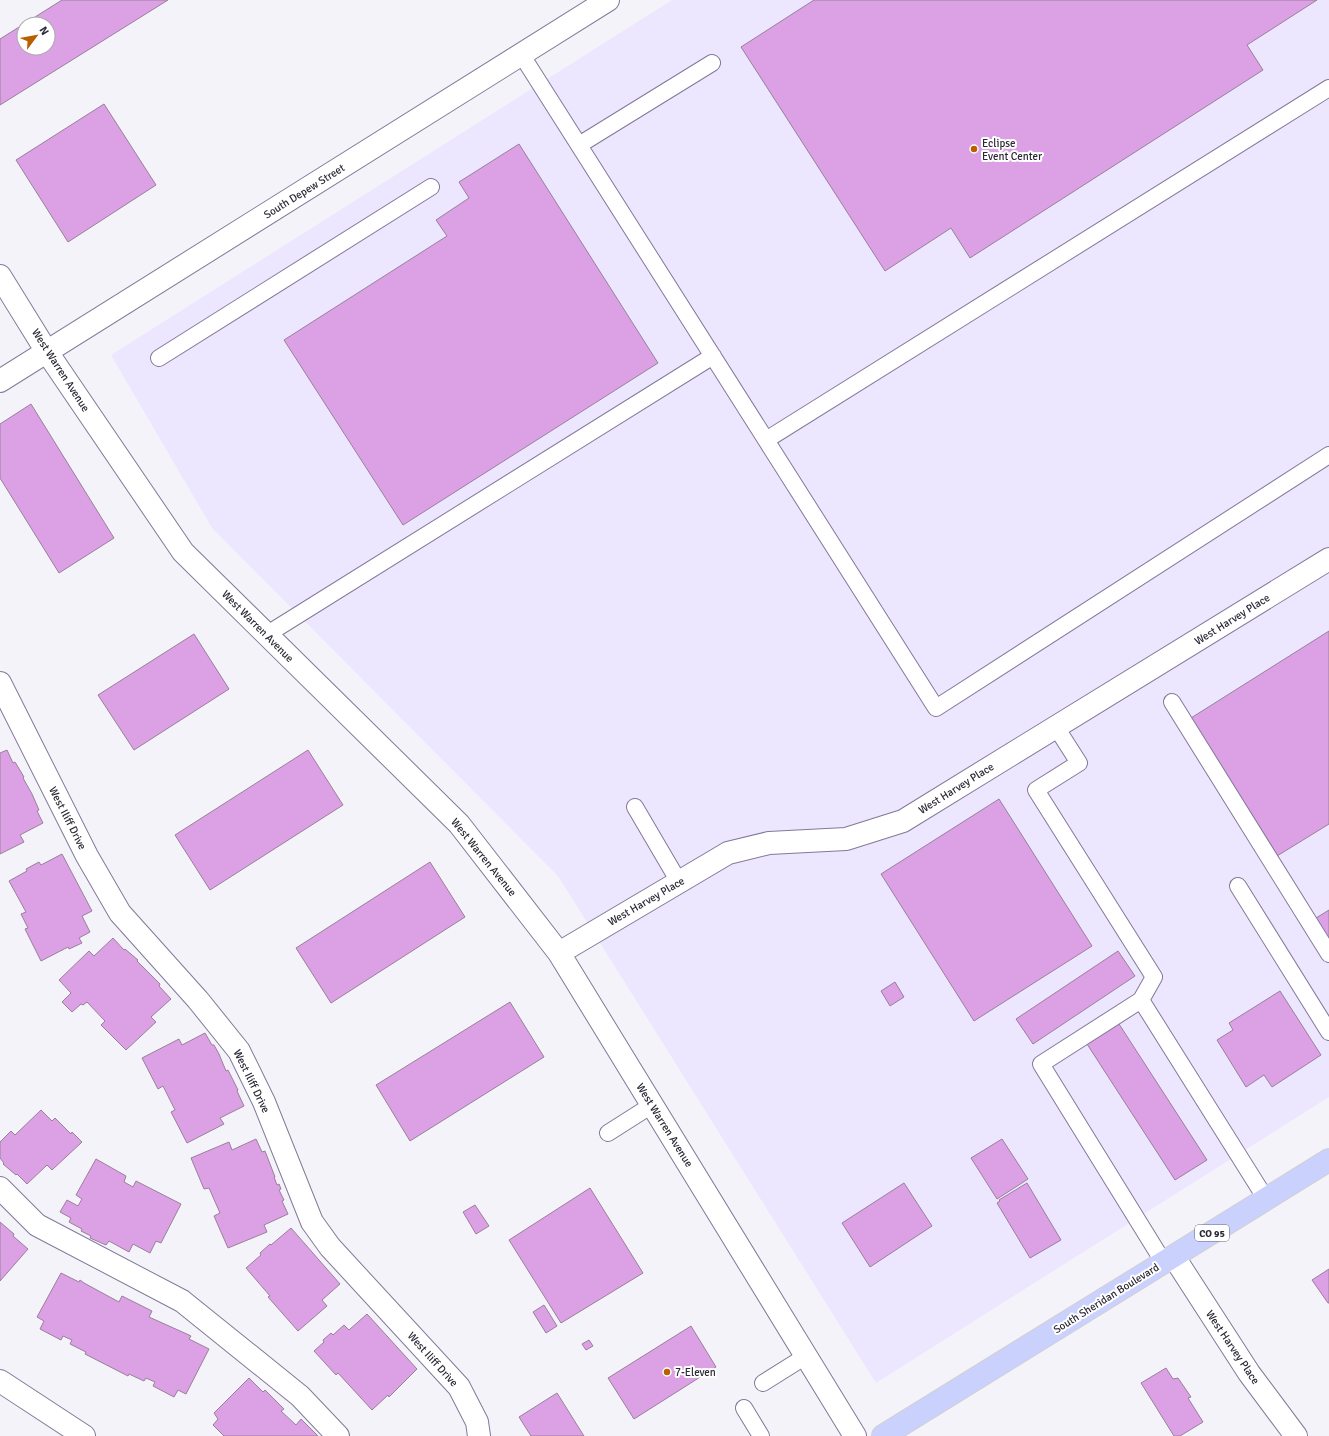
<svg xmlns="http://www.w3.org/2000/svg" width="1329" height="1436" viewBox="0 0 1329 1436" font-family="Signika,sans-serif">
<rect width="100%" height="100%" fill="#f5f3fa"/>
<path fill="#ede6ff" d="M672 0H1329V1097L876 1383 558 876 212 528 111 355Z"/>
<path fill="#dca1e4" stroke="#98809a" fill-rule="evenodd" d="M62 0H168L0 105V39ZM24 24H48V48H24Z
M814 0H1317L1247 45 1263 70 970 258 951 228 885 271 741 47Z
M104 104 156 185 68 242 16 160Z
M519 144 658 363 403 525 284 340 447 236 436 220 469 198 459 182Z
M31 404 114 538 59 573 0 478V424Z
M1329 631V824L1277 856 1191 718Z
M194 634 229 689 134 750 98 695Z
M7 750 13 763 15 762 24 777 23 778 32 794 39 810 37 811 43 823 20 835 24 842 0 854V753Z
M308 750 343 805 210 890 175 835Z
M999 799 1092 946 974 1021 881 874Z
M62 854 92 911 82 916 90 932 79 938 82 943 69 949 68 947 41 961 25 929 28 928 21 914 26 912 9 881 27 871 26 869 39 862 41 865Z
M430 862 465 917 331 1003 296 948Z
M1329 910V940L1316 918Z
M113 938 124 950 125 949 138 960 137 961 160 984 159 986 171 999 151 1017 156 1022 126 1050 101 1025 105 1021 87 1002 83 1005 81 1004 72 1012 62 1002 71 993 59 980 89 951 94 956Z
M1118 951 1135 976 1033 1044 1016 1019Z
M895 982 904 997 890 1006 881 991Z
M1280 991 1321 1055 1272 1087 1264 1075 1246 1087 1217 1040 1233 1030 1229 1023Z
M510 1002 544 1057 410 1141 376 1085Z
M1119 1024 1207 1160 1175 1180 1087 1044Z
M205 1033 212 1045H214L219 1054 226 1071 228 1070 238 1090 237 1091 244 1106 220 1118 224 1124 187 1143 171 1112 175 1110 163 1086 158 1089 142 1058 179 1039 182 1045Z
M41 1110 52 1121 55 1118 71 1134 72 1132 82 1142 52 1170 47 1165 27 1184 17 1174 16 1175 3 1164 4 1163 0 1158V1142L11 1131 15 1135Z
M256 1139 262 1152 265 1151 275 1177H274L277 1185 279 1184 281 1189 279 1190 284 1200 282 1201 288 1214 264 1225 267 1232 228 1248 214 1216 220 1213 209 1188 204 1189 191 1158 229 1142 232 1150Z
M1002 1139 1028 1179 997 1199 971 1158Z
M96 1159 126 1176 124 1182 133 1187 136 1181 181 1204 161 1243 156 1241 150 1253 133 1244 129 1252 109 1241 106 1245 90 1238 91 1236 81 1231 82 1229 69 1222 71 1218 60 1212 67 1200 78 1206 82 1199 76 1195Z
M904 1183 932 1226 870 1267 842 1223Z
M1027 1183 1061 1240 1030 1258 997 1203 1000 1201 999 1200Z
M590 1188 643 1273 561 1323 509 1240Z
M475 1205 489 1226 476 1234 463 1212Z
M0 1222 14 1234 13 1236 28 1249 0 1281Z
M291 1228 340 1284 322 1300 327 1306 298 1331 268 1297 270 1296 246 1268 261 1255 260 1253 270 1244 271 1245Z
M1329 1269V1303H1328L1312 1280Z
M61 1273 79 1282 80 1280 84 1283 119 1302 122 1296 152 1311 149 1317 189 1335 191 1336 189 1339 209 1349 186 1394 178 1390 174 1397 153 1386 155 1382 146 1378 144 1381 129 1374 128 1376 85 1354 86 1352 70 1344 72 1340 63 1336 61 1340 40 1329 44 1321 37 1317Z
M544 1305 557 1326 546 1333 533 1312Z
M367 1314 417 1369 389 1397 388 1395 372 1410 338 1373 336 1375 314 1351 324 1342 323 1340 331 1333 333 1335 344 1325 349 1330Z
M691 1326 716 1367 634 1419 608 1378Z
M589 1340 593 1346 586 1350 582 1344Z
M1166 1368 1173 1379 1178 1378 1191 1397 1188 1398 1203 1422 1180 1436H1174L1141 1383Z
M249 1378 263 1392 265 1390 284 1409 281 1411 296 1425 301 1419 318 1436H224L213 1425 218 1419 214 1413Z
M557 1393 584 1436H531L519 1417Z"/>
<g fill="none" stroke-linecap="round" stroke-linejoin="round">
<defs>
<path id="service" d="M521 54 766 440 1329 88
M579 145 712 63
M159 358 431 187
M766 440 936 708 1329 455
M266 635 713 356
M1172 702 1329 954
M1056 727 1079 763 1036 790 1154 977 1141 1000
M635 807 679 882
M1238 886 1329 1032
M608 1133 652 1105
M1164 1263 1041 1064 1141 1000 1266 1199
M763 1383 806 1356
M744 1408 761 1436"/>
<path id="minor" d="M0 276 47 352 183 552 459 824 559 953 855 1436
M0 381 608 0
M0 683 87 856 120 913 198 1000 239 1051 264 1102 312 1222 330 1247 459 1387 477 1422 479 1436
M559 953 728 853 769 843 846 839 903 821 1329 559
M0 1188 37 1225 182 1301 300 1396 338 1436
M1174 1257 1249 1373 1296 1436
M0 1381 84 1436"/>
<path id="primary" d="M883 1436 1329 1160"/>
</defs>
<use href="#service" stroke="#837998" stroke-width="18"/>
<use href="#minor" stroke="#837998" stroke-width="24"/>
<use href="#primary" stroke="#d1d0d3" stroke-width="24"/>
<use href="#service" stroke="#fff" stroke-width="16"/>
<use href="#minor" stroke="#fff" stroke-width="22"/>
<use href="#primary" stroke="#cad1fd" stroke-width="22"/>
</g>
<g fill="#b95f00" stroke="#fff" stroke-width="1.5">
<circle cx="974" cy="149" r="4"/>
<circle cx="667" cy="1372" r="4"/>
</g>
<g text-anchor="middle" stroke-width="4" stroke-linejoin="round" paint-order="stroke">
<rect fill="#fff" stroke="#6b6872" stroke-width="1" x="1195" y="1225" width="34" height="16" rx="3"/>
<g font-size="10" font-weight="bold" fill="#2c2835">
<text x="1212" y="1237">CO 95</text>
</g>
<g font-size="11" fill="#2c2835" stroke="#fff" text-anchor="start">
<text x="982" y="147">Eclipse<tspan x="982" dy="13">Event Center</tspan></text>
<text x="675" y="1376">7-Eleven</text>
</g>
<g font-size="11" fill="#2c2835" stroke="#fff">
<text transform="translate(304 191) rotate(-32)" y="4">South Depew Street</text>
<text transform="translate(61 370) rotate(57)" y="4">West Warren Avenue</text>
<text transform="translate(1232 619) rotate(-32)" y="4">West Harvey Place</text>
<text transform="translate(258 626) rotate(45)" y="4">West Warren Avenue</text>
<text transform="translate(956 788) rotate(-32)" y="4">West Harvey Place</text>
<text transform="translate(68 818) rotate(63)" y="4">West Iliff Drive</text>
<text transform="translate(484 857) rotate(51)" y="4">West Warren Avenue</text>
<text transform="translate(646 901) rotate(-30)" y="4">West Harvey Place</text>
<text transform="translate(252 1081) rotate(64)" y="4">West Iliff Drive</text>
<text transform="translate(665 1125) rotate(58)" y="4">West Warren Avenue</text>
<text transform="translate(1106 1298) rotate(-32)" y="4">South Sheridan Boulevard</text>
<text transform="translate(1233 1347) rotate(56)" y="4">West Harvey Place</text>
<text transform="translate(433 1359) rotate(48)" y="4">West Iliff Drive</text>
</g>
</g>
<g transform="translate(36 36) rotate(58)"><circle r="19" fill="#ffffff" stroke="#aba9ae"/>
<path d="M0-3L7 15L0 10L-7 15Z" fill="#b95f00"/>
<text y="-6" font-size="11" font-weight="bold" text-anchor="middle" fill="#2c2835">N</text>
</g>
</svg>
